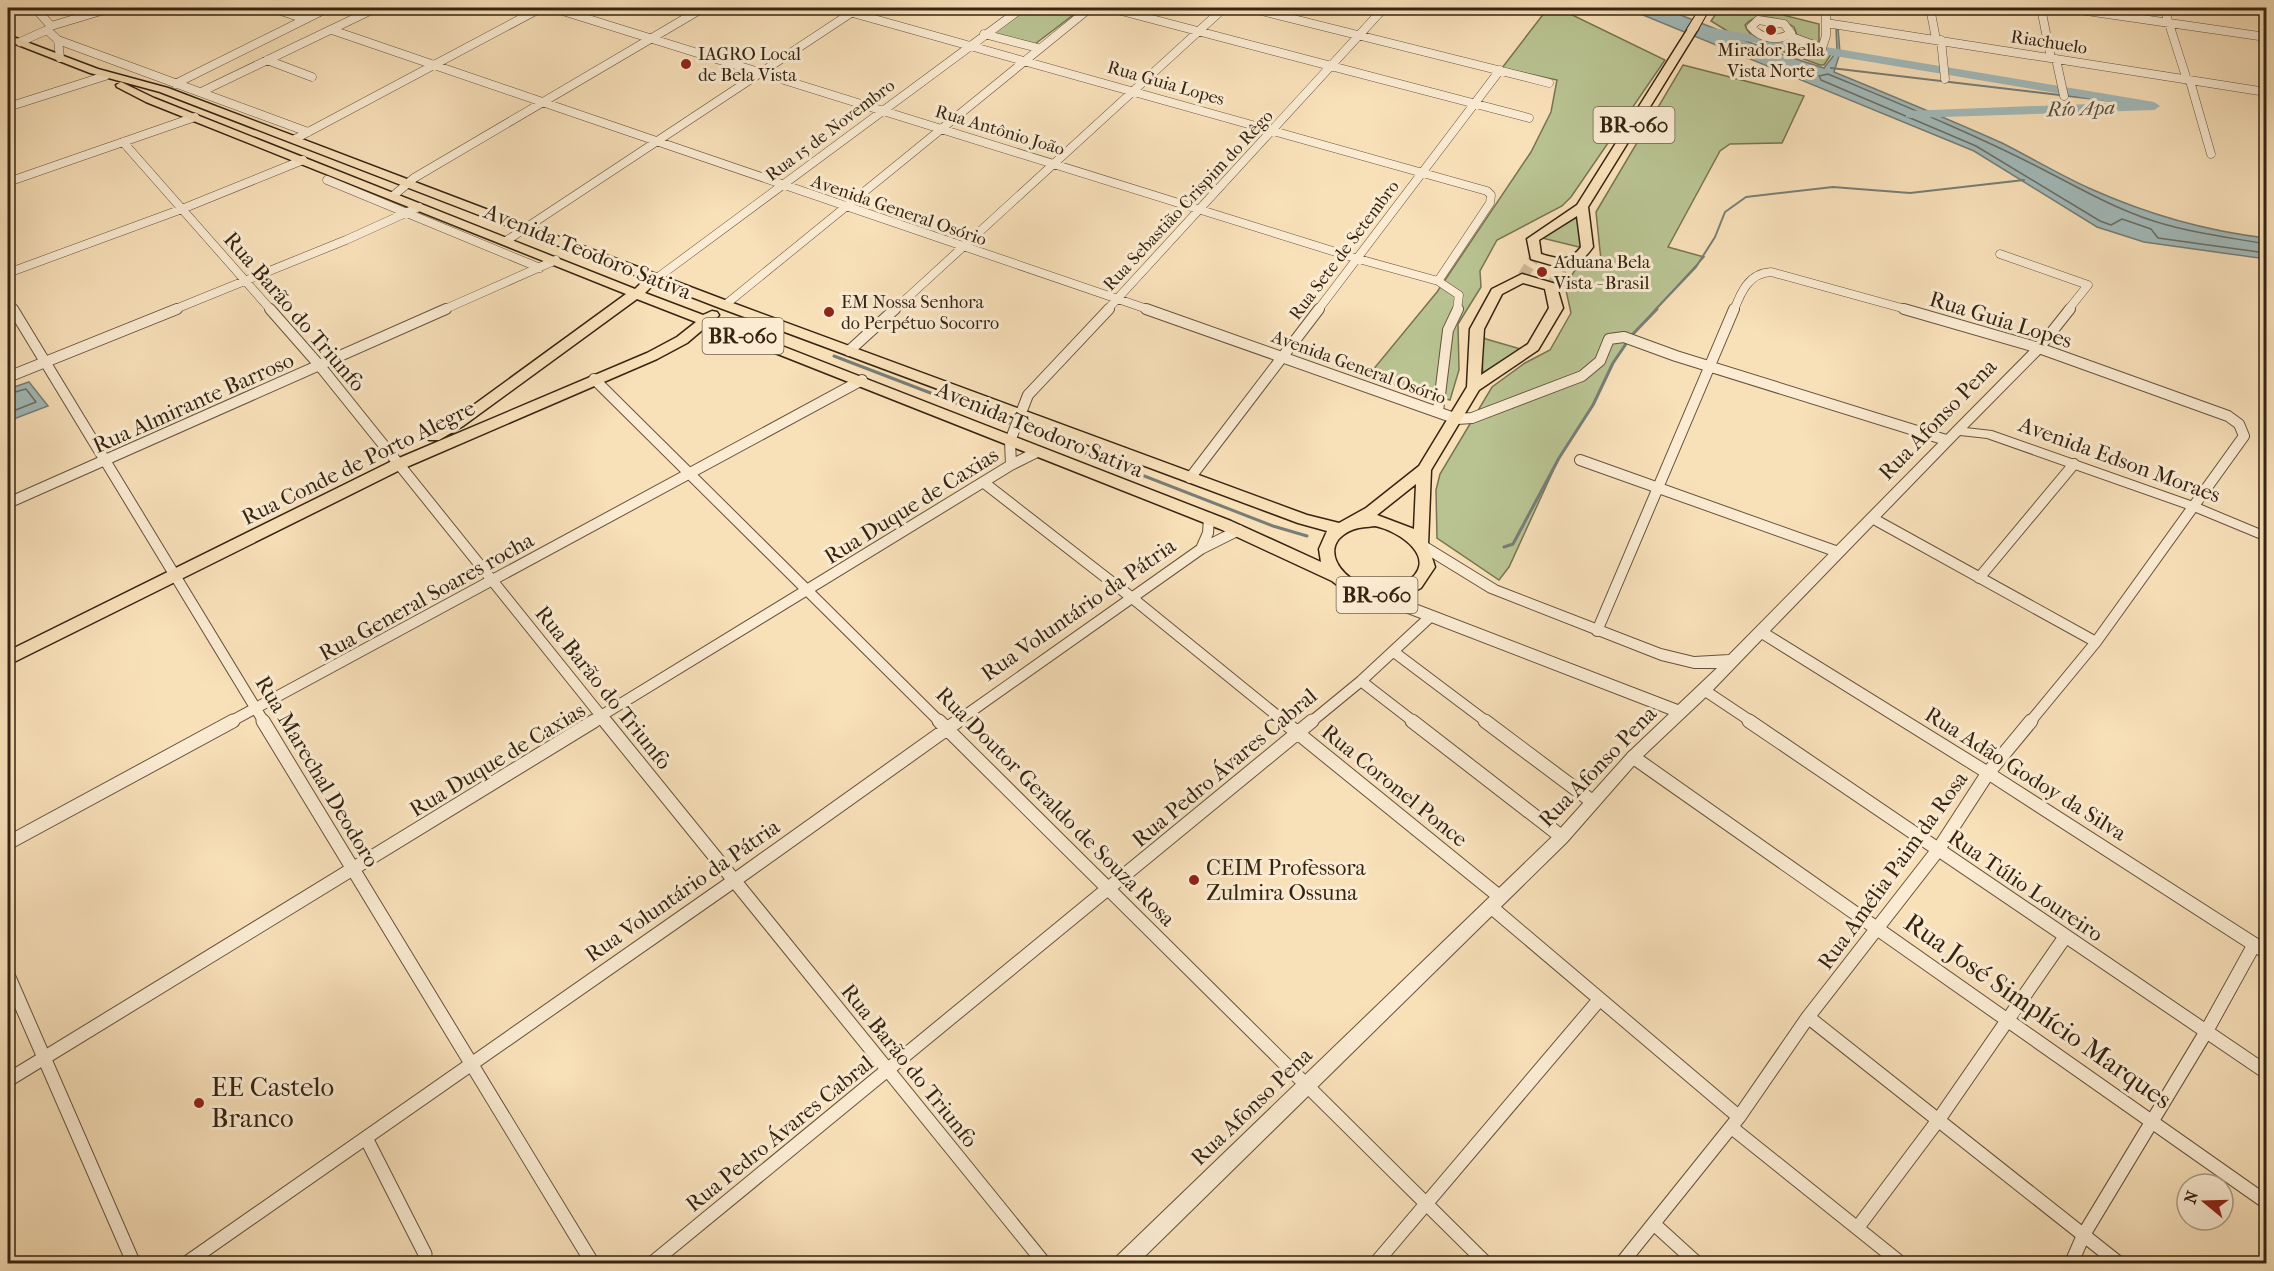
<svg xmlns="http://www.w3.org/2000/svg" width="2274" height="1271" viewBox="0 0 2274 1271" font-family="'IM FELL French Canon',serif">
<rect width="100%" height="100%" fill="#f8e0b9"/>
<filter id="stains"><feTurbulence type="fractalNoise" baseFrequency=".00333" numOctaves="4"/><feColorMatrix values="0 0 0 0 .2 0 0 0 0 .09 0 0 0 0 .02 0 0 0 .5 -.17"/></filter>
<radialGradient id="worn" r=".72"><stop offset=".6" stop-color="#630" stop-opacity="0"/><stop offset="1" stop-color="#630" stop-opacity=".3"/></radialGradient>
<path fill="#b9c392" stroke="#787452" stroke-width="1.5" d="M1029 8H1060L1077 12 1035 44 993 33Z
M1548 8H1558L1665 60 1571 197 1562 206 1497 240 1480 271 1481 287 1458 324 1459 370 1450 400 1367 377 1437 292 1531 152 1551 112 1557 80 1502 68Z
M1720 8H1755L1819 24V43L1797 35 1794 27C1781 18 1757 11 1745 25 1752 47 1780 37 1795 41 1808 45 1819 51 1832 53L1824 65H1820L1729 32 1711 21Z
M1683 65 1804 96 1782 143 1730 144 1720 151 1668 247 1704 257 1632 335 1613 363 1593 405 1559 458 1509 567 1499 580 1437 538 1436 490 1440 474 1492 387 1525 363 1550 350 1571 313 1565 286 1577 267 1601 260 1596 212Z
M1577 217 1583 248 1542 238Z
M1481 336 1486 339 1524 350 1483 375Z"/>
<path fill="#a2baba" stroke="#777e77" stroke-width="1.5" d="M1626 8H1663L1774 52 1824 68 1837 51 1836 28H1838L1840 53 1834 72C1890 95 1946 118 2002 143 2032 158 2061 176 2091 189 2147 214 2206 231 2266 238V259L2144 242 2097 227 1974 151Z
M29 382 48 406 11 420 8 409V389Z"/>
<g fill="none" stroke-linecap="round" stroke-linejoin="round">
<path stroke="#6c6f66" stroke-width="1.5" d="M2266 244C2233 238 2199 234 2167 225 2122 213 2083 190 2042 169 1972 133 1900 104 1828 74L1819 76 1821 80 1976 146 2100 221 2111 225 2122 219 2151 229 2158 238 2266 253
M8 394 26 389 36 402 8 413"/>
<path stroke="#777e77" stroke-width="2" d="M1831 68 2154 106
M1655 310 1696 267 1715 237 1725 212 1746 197 1833 187 1910 193 2024 180"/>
<path stroke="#777e77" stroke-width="3" d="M834 356 1009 423
M1031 432 1273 526 1307 536
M1504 547 1513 544 1559 458 1593 405 1613 363 1632 335 1657 309"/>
<path fill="#a2baba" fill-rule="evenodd" d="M1707 27 2154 102 2160 106 2154 110 1911 118 1906 117V111L2116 103 1703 34 1701 31Z"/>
<path stroke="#d1ba98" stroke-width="11" stroke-dasharray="11 6" stroke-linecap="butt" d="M1523 276 1533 260
M1552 285 1562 269"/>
<defs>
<path id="minor-far2" d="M35 8 51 26
M272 8 305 19
M553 8 1355 258 1438 281 1459 295 1457 310
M835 8 1487 191 1491 195 1490 203 1438 281
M1069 8 1084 11
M1110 8 1529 118
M1250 8 1549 83
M1930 8 1936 39
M2041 8 2051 58
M2066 8 2266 37
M2164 8 2187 80
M2262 8 2266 17
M1758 20 1784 24 1791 33C1778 42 1761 39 1751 27Z
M1826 23 2266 92
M51 26 111 8
M51 26 47 30 58 40 60 58
M332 30 1150 310
M984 34 1038 48
M1789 36 1822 48 1826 36V8
M58 40 308 132
M1941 40 1945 79
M20 42 47 30
M2056 59 2064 96
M267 60 312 77
M2190 81 2211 154
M175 84 328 8
M201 92 376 8
M8 107 105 76
M295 139 541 8
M123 142 271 310
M327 180 540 268
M8 182 195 117
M393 196 414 178 703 8
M506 241 854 11
M2000 254 2088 285 2068 310
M8 273 182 209 303 160
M657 278 1022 8
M8 300 14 310
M725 305 1090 8
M173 310 346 240 419 207
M443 310 556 260
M894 310 1224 8
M1107 310 1384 8
M1318 310 1500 70
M1734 310C1741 292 1749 273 1771 272L1909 310"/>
<path id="minor-far1" d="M13 309 264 722
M270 309 320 366 606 722
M1146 309 1457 419 1472 418 1582 376 1600 361 1609 339 1624 337 1676 356 1946 440
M1904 309 2039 348 2228 416 2239 424 2244 436 2096 642 2030 722
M849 351 895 309
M8 377 177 309
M594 379 940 722
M1438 411 1448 330 1458 309
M1957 431 2039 348 2070 309
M1580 460 1838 552
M1011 465 1010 441 1028 395 1109 309
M1190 478 1319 309
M983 482 1131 597 1285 722
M8 503 446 309
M1872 518 2096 642
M1201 549 1208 533 1209 518
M1979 578 2074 464
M1597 631 1734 309
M1394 652 1487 722
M1361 681 1414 722
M1704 690 1752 722
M230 722 862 380
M591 722 1011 465 1037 452
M956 722 1201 549 1239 530
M1311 722 1361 681 1430 617"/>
<path id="minor" d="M263 721 593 1264
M605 721 1045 1264
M939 721 1487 1264
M1283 721 1500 897
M1412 721 1562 837
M1485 721 1593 802
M1749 721 2266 1072
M1633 757 2266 1202
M8 843 233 721
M1490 906 1739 1117
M8 975 134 1264
M1808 1017 2120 1264
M8 1080 594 721
M1731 1127 1902 1264
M366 1138 425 1254
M1654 1224 1698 1264
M1858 1227 1939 1119 2065 937
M185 1264 735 880 958 721
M651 1264 1312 721
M1375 1264 1599 1000
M1621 1264 1739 1117 1808 1017 1938 850 1988 773 2031 721
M2071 1264 2084 1234 2206 1032 2254 945"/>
<path id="tertiary" d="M1957 427 1992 431 2199 504 2266 532V541L2191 510 1987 438 1960 435 1770 631 1993 769 2266 944V960L1983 777 1762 639 1709 694 1638 761 1567 842 1137 1264H1114L1116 1257 1557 832 1628 753 1669 714 1374 600 1372 596 1374 592H1384L1678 705 1717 668H1694L1661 660 1488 592 1418 549 1417 546 1418 543H1428L1498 586 1661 649 1694 657 1729 655 1953 428Z"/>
<path id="primary" d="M1689 27 1698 29 1588 207 1593 247C1573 275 1559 267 1531 259L1527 239 1577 205ZM1577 216 1581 247C1569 263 1559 259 1541 254L1539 240Z
M8 35 98 69 168 88 730 302 1307 515 1339 523 1366 508 1419 466 1467 387 1470 329 1492 289 1522 274 1556 284 1563 308 1538 350 1479 390 1431 470 1428 545 1435 567 1421 588 1403 597 1374 602 1349 594 1332 581 1220 529 707 326 687 343 657 359 402 469 8 665V651L392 461 647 353 677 337 696 322 637 299 463 426 439 440H429L427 437 429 434 453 420 626 294 146 102 117 87 116 85 121 82 154 98 635 289 640 284H650L651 287 645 293 703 315 712 311 717 312 719 315 715 320 1231 521 1321 562 1319 549 1327 531 1298 523 720 308 160 92 90 73 8 41ZM1523 283 1545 289 1549 308 1528 344 1481 375 1484 329 1502 294ZM1416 484 1414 529 1377 515ZM1375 526C1400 531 1442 560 1405 583 1364 608 1304 550 1352 530 1359 527 1368 527 1375 526Z"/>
<path id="trunk" d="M1700 8H1710L1697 31H1689L1687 29Z"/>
</defs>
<use href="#minor-far2" stroke="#66533c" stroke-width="9"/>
<use href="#minor-far1" stroke="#66533c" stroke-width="12"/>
<use href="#minor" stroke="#66533c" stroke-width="15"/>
<use href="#tertiary" stroke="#66533c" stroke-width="2"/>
<use href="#primary" stroke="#362412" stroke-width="3"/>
<use href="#trunk" stroke="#362412" stroke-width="2"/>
<use href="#minor-far2" stroke="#faebd2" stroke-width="8"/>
<use href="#minor-far1" stroke="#faebd2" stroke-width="10"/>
<use href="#minor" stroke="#faebd2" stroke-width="13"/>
<use href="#tertiary" fill="#faebd2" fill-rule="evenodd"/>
<use href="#primary" fill="#f8e0b9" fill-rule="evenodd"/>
<use href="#trunk" fill="#f8e0b9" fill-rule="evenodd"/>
</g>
<g fill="#8f2418" stroke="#faebd2" stroke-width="2">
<circle cx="1771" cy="30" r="6"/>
<circle cx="686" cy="64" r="6"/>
<circle cx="1542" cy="272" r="6"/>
<circle cx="829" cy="312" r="6"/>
<circle cx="1194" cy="880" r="6"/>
<circle cx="199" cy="1103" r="6"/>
</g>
<g text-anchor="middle" stroke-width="6" stroke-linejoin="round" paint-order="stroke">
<g font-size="18" fill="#362412" stroke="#faebd2">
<text transform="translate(2049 42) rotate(9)" y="6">Riachuelo</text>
<text transform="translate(1166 83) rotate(16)" y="6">Rua Guia Lopes</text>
<text transform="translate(830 130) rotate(-37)" y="6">Rua 15 de Novembro</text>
<text transform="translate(1000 130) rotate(17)" y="6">Rua Antônio João</text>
<text transform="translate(1188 200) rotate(-47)" y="6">Rua Sebastião Crispim do Rêgo</text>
<text transform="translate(899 210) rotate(19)" y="6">Avenida General Osório</text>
<text transform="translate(1344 250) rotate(-53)" y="6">Rua Sete de Setembro</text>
<text transform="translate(1359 367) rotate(20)" y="6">Avenida General Osório</text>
</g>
<g font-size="18" fill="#362412" stroke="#faebd2" text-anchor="start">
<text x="1771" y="56" text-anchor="middle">Mirador Bella<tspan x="1771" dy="21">Vista Norte</tspan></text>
<text x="698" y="60">IAGRO Local<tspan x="698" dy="21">de Bela Vista</tspan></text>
<text x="1554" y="268">Aduana Bela<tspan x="1554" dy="21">Vista - Brasil</tspan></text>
<text x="841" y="308">EM Nossa Senhora<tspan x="841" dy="21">do Perpétuo Socorro</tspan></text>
</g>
<g font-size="20" font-style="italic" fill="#565144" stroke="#faebd2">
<text transform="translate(2081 108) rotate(-2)" y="7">Río Apa</text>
</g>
<g fill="#faebd2" stroke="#71604c" stroke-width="1.5">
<rect x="1593.5" y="107" width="81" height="36" rx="4.5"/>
<rect x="702.5" y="318" width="81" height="36" rx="4.5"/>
<rect x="1336.5" y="577" width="81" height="36" rx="4.5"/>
</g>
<g font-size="21" font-weight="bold" fill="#362412">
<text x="1634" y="132">BR-060</text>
<text x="743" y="343">BR-060</text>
<text x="1377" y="602">BR-060</text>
</g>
<g font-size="22" fill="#362412" stroke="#faebd2">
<text transform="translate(588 251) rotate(22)" y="8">Avenida Teodoro Sativa</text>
<text transform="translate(295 311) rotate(49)" y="8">Rua Barão do Triunfo</text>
<text transform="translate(2001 319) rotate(17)" y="8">Rua Guia Lopes</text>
<text transform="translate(193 402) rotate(-24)" y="8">Rua Almirante Barroso</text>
<text transform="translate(1937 419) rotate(-46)" y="8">Rua Afonso Pena</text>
<text transform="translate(1040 429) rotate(22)" y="8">Avenida Teodoro Sativa</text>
<text transform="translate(2120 459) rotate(20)" y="8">Avenida Edson Moraes</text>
<text transform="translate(358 462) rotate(-26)" y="8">Rua Conde de Porto Alegre</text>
<text transform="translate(911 505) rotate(-32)" y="8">Rua Duque de Caxias</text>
<text transform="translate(426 596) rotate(-29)" y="8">Rua General Soares rocha</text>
<text transform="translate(1078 609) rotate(-35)" y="8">Rua Voluntário da Pátria</text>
<text transform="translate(604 687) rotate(51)" y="8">Rua Barão do Triunfo</text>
<text transform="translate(497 759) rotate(-31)" y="8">Rua Duque de Caxias</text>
<text transform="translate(1597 766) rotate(-46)" y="8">Rua Afonso Pena</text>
<text transform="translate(1224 767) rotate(-40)" y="8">Rua Pedro Ávares Cabral</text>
<text transform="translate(318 771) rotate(59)" y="8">Rua Marechal Deodoro</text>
<text transform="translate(2026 773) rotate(32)" y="8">Rua Adão Godoy da Silva</text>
<text transform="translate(1395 785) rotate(39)" y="8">Rua Coronel Ponce</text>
<text transform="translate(1056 806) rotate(45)" y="8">Rua Doutor Geraldo de Souza Rosa</text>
<text transform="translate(1892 870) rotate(-54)" y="8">Rua Amélia Paim da Rosa</text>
<text transform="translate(2026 885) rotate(34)" y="8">Rua Túlio Loureiro</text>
<text transform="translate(682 890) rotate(-35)" y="8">Rua Voluntário da Pátria</text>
<text transform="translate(910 1065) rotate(51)" y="8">Rua Barão do Triunfo</text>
<text transform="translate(1251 1106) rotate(-44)" y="8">Rua Afonso Pena</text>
<text transform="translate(779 1133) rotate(-39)" y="8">Rua Pedro Ávares Cabral</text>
</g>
<g font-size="22" fill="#362412" stroke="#faebd2" text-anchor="start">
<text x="1206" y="875">CEIM Professora<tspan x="1206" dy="25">Zulmira Ossuna</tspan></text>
</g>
<g font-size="27" fill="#362412" stroke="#faebd2">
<text transform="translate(2038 1011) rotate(35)" y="9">Rua José Simplício Marques</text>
</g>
<g font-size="27" fill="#362412" stroke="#faebd2" text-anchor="start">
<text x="211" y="1096">EE Castelo<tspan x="211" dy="31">Branco</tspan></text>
</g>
</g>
<rect width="2274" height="1271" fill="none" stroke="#f8e0b9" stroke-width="30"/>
<rect x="9" y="9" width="2256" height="1253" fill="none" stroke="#362412" stroke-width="3"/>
<rect x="15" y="15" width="2244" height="1241" fill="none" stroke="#362412" stroke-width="1.5"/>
<g transform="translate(2205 1202) rotate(289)"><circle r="28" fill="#faebd2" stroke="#ac9b85" stroke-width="1.5"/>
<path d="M0-4.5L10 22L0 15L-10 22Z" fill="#8f2418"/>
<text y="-9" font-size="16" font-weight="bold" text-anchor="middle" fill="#362412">N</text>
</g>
<rect width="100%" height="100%" filter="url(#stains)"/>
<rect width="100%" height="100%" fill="url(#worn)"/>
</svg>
